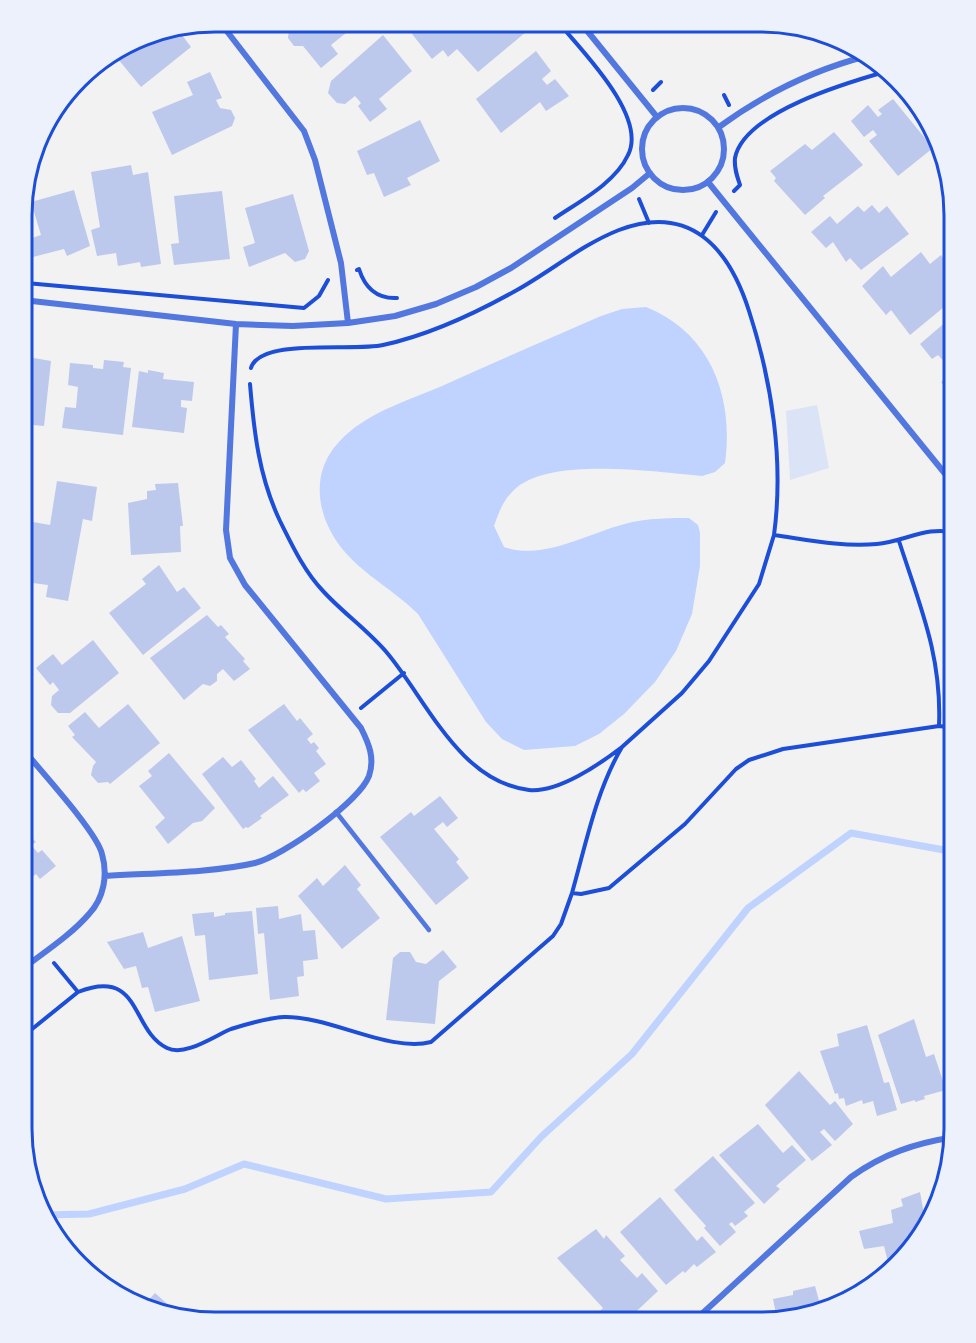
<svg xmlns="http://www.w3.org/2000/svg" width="976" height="1343" viewBox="0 0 976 1343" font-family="'Alegreya Sans',sans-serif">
<rect width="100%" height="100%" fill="#f2f2f2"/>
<path fill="#dbe4f7" d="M817 405 829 468 790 480 786 411Z"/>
<path fill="#bfd3fe" d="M646 307C711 333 734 397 725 463L715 472 702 476C656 472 548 456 514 490 503 500 499 512 494 526L504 547C548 562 595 528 638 521 655 518 672 518 689 518L698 525 700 533V566L692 614 676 651 655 682 624 714 599 734 575 746 524 750 502 739 486 722 418 614C389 585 349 568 330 530 315 501 315 467 339 442 365 413 407 401 442 386 495 362 548 339 601 316L622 309Z"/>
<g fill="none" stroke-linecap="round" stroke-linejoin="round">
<path stroke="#bfd3fe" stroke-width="7" d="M42 1215 89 1214 185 1189 244 1164 386 1199 491 1192 541 1137 632 1054 748 908 851 833 955 852"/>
</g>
<path fill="#bdc9ec" d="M280 21H361L331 45 338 54 321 68 303 46H294L288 38 289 28Z
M427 22H518L526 32 478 72 457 49 448 57 443 50 432 59 412 34Z
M176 27 191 47 141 87 113 53 152 31Z
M383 35 412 71 379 99 387 109 370 122 358 106 361 103 355 96 345 104 337 103 328 93 331 81Z
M536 51 551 71 542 79 547 85 555 79 569 96 546 111 540 102 501 133 476 99Z
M210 72 222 98 216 100 220 108 231 110 235 118 232 126 172 155 152 112 193 95 187 82Z
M893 99 933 148 898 176 869 141 877 135 873 130 864 137 851 121 868 105 878 117 882 114 878 110Z
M420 120 440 161 407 178 411 185 384 197 374 173 367 175 357 151Z
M834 132 863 165 823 196 825 198 805 215 774 181 776 178 770 171 805 144 812 150Z
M131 165 133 175 148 172 161 264 141 267 140 262 118 266 116 253 97 256 91 230 100 227 91 172Z
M74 190 90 246 67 256 64 249 33 257 29 239 41 235 31 202Z
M222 191 230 259 174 265 171 244 179 243 174 196Z
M293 194 309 251 305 259 295 262 285 253 249 267 243 247 255 243 245 208Z
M872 205 879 213 887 206 909 234 861 270 850 258 846 262 833 242 826 248 811 232 830 216 837 224 858 206 864 212Z
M921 252 930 264 941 255 946 262 955 256V298L910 335 891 310 886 315 862 286 883 266 891 277Z
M955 314V395L950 394 941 382 949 375 945 369 947 365 938 355 932 359 920 344Z
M28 357 51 361 44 426 22 424V360H27Z
M104 360 124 362 123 367 131 368 123 435 62 428 65 407 76 408 78 387 68 385 70 363 93 365V368L103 369Z
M148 370 164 373 163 379 194 382 192 401 181 400V407L187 408 184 433 132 427 139 371 148 373Z
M57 481 97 487 92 521 83 519 68 601 46 597 48 585 25 582 33 522 50 525Z
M178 483 183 526H180L181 552 131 555 128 503 147 499V491L156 490 155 484Z
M159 565 177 592 184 587 201 608 143 655 109 613 146 584 142 579Z
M207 615 218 627 221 625 229 634 225 637 245 659 243 661 250 669 234 681 223 669 217 674V681L210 686 203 684 184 700 150 658Z
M93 640 119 673 70 713H58L51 705 52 696 59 690 53 682 50 685 36 668 53 654 62 665Z
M128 704 160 743 110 784 108 782 98 783 91 775 93 766 96 762 72 737 75 735 68 726 85 712 99 728Z
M284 704 297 721 300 718 313 734 307 739 311 744 314 742 319 748 316 751 326 764 314 773 320 781 306 792 303 789 299 793 248 730Z
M169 753 215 808 202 821 193 823 168 844 155 827 165 818 139 786 152 776 148 771Z
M223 757 232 767 241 760 256 779 254 781 259 788 273 776 289 795 260 816 262 818 248 828 246 827 243 829 202 774Z
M440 796 458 818 447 827 443 822 434 829 459 859 456 862 469 878 436 905 380 837 411 812 414 816Z
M22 828 36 842 31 845 38 853 42 850 56 866 40 879 36 874 21 886Z
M345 865 361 885 357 889 380 918 342 949 298 896 317 878 323 886Z
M278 906 279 919 301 914 303 931 315 930 318 959 303 961 304 976 297 977 299 996 270 1000 264 933 258 934 256 908Z
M252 911 258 974 209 980 205 935 195 936 192 914 214 912V917L225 915V913Z
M143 932 148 948 182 936 200 1001 155 1012 148 987 142 988 136 966 124 969 107 942Z
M443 950 457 967 439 981 435 1024 386 1020 393 958 400 952H410L416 962 426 964Z
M955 1018V1055H954L946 1021Z
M914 1019 926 1057 934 1054 946 1090 924 1096 925 1099 915 1102V1100L901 1104 878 1035Z
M867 1025 884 1083 889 1082 897 1110 877 1116 873 1101 863 1104 862 1100 846 1106 844 1098 839 1099 838 1093 835 1094 820 1051 839 1046 837 1034Z
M799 1071 830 1105 835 1101 853 1124 835 1141 824 1129 820 1132 832 1145 812 1161 765 1105Z
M758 1124 783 1153 792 1145 806 1160 776 1186 780 1189 764 1204 719 1155Z
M713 1156 755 1203 744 1212 748 1216 735 1226 732 1222 729 1224 736 1232 720 1246 704 1228 706 1226 674 1190Z
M920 1192 926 1225 923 1236 889 1266 884 1246 864 1249 859 1231 893 1223 891 1210 903 1206 901 1199Z
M660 1197 697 1241 702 1236 716 1252 697 1267 694 1264 685 1273 683 1271 666 1285 620 1232Z
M596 1229 604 1239 606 1235 625 1256 620 1260 637 1278 642 1273 658 1291 625 1322H610L600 1311 603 1308 557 1258Z
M815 1286 821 1308 774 1319 773 1315 776 1314 773 1299 793 1295V1291Z
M155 1293 183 1318 145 1304Z
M193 1310 205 1320 183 1318Z"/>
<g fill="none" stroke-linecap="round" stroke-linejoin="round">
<path stroke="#1d4ed8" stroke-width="4" d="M653 90 661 82
M724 95 729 105
M734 191 740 185C737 176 734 168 735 158 744 112 849 82 888 71
M639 199 649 223
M555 218C580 201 615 183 628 155 648 116 581 50 558 22
M702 235 716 212
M357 270 359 269C365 288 377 299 397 298
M26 283 304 308 319 296 328 280
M251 368C260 337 354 352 383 345 430 335 476 313 517 290 551 271 583 244 619 230 690 203 729 248 749 311 772 382 784 461 774 535 809 540 841 547 877 544 903 542 929 525 955 533
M250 384C254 432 259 477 280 521 292 545 304 571 323 591 343 613 369 631 388 654 427 701 460 782 529 790 558 793 600 764 622 747
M899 541C920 606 942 656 939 726
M361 708 404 673
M572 893C586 844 596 791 622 747L682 693 709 661 759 584 774 535
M78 992C142 967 130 1030 167 1048 185 1057 214 1036 231 1029 247 1024 267 1018 284 1017 330 1016 390 1053 431 1042L553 936 561 924 572 893 581 894 609 888 685 824 736 769 749 760 783 749 939 726 955 728
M21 1038 78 992 54 963"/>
<path stroke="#5277de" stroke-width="4.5" d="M336 812 429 930"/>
<path stroke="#5277de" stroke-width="6" d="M219 21 304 131 315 160 341 263 348 323
M580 22 657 117
M642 149a41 41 0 1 1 82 0a41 41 0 1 1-82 0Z
M719 127C764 94 813 70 867 56
M708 182 955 486
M23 300 236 324 293 326 348 323 395 316 436 304 476 287 511 268 632 188 650 173
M105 876C150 873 212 873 255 863 283 856 359 802 369 776 375 758 369 744 361 728L245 585 230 558 226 530 236 324
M21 970C43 953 71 935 89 914 104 898 108 875 102 854 97 832 39 769 22 748
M693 1322 851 1177C883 1154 915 1143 955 1137"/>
</g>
<path d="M0 0H976V1343H0ZM215 32H761A183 183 0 0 1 944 215V1129A183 183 0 0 1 761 1312H215A183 183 0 0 1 32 1129V215A183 183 0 0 1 215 32Z" fill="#edf1fc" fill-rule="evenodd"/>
<path fill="none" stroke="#1d4ed8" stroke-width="3" d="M215 32H761A183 183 0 0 1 944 215V1129A183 183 0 0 1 761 1312H215A183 183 0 0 1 32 1129V215A183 183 0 0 1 215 32Z"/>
</svg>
